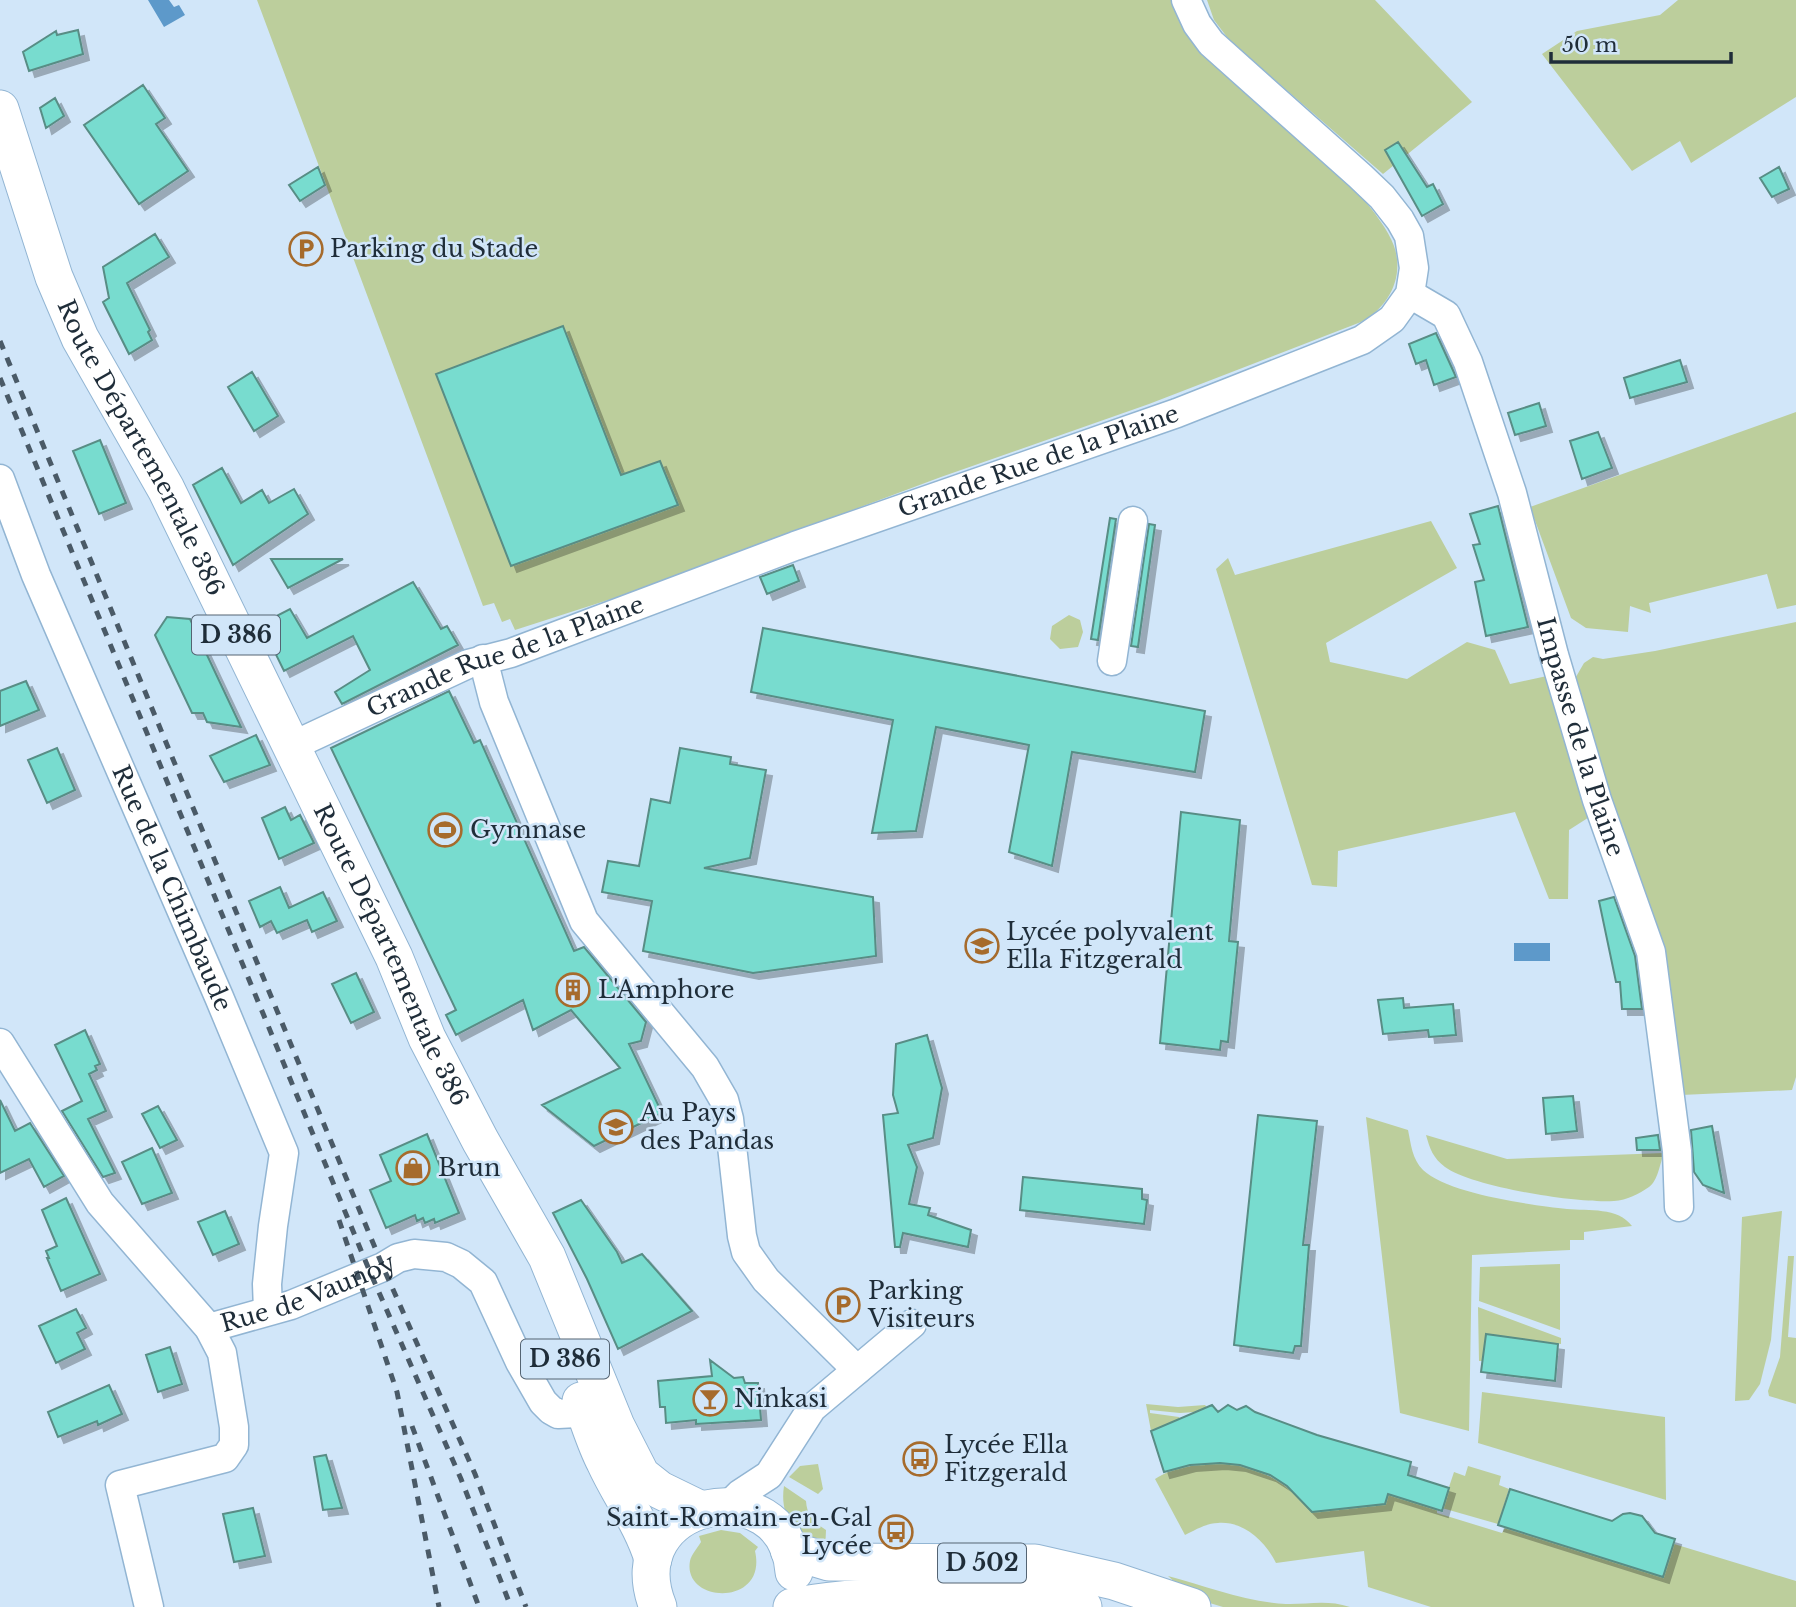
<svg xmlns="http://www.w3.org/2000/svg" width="1796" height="1607" viewBox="0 0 1796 1607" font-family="'Libre Baskerville',serif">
<defs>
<filter id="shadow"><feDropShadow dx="6" dy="6" stdDeviation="0" flood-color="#0004"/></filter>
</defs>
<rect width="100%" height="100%" fill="#d1e6f9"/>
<path fill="#bcce9c" d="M257 0H1177C1223 48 1268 97 1314 145 1337 170 1383 215 1394 246 1405 277 1388 308 1361 322L1149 404 941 477 633 592 515 630 510 619 502 622 494 603 483 606Z
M1207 0H1375L1472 102 1383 174 1230 41 1214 20Z
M1678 0H1796V97L1691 163 1680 141 1632 171 1542 54 1577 31 1660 15Z
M1796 412V605L1777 609 1767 574 1649 603 1651 613 1630 606 1628 632 1586 628 1571 618 1530 507Z
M1431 521 1457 568 1326 643 1330 662 1407 679 1467 642 1495 650 1510 684 1547 676 1594 814 1569 830 1568 899H1549L1515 812 1338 851 1337 887 1312 885 1216 569 1228 558 1235 575Z
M1069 615 1080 620 1083 632 1078 647 1060 649 1050 639 1052 626Z
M1796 622V1077L1792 1090 1681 1095 1573 682 1584 663 1593 657 1603 659 1655 651Z
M1366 1117 1408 1130C1411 1144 1412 1159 1423 1170 1448 1194 1532 1205 1567 1209 1589 1211 1618 1207 1632 1226L1584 1232V1240H1570V1250L1472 1255 1469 1431 1400 1413Z
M1426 1135 1507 1159 1664 1153C1660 1163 1658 1181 1649 1187 1639 1194 1627 1200 1614 1201 1580 1204 1472 1187 1445 1167 1433 1158 1430 1149 1426 1135Z
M1782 1211 1771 1340 1760 1384 1749 1400 1735 1401 1742 1217Z
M1788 1256H1794L1788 1337 1796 1338V1404L1769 1396 1768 1391 1780 1357Z
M1560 1264V1330L1479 1301 1480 1267Z
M1478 1307 1561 1338V1344L1486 1334 1482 1361H1479Z
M1482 1392 1665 1417 1666 1500 1478 1443Z
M1146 1404 1178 1407 1205 1405 1210 1411 1180 1413 1150 1410V1413L1179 1417 1181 1421 1151 1431Z
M1220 1463C1259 1466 1288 1482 1312 1512L1367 1506 1368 1501 1385 1505 1388 1494 1437 1509V1513L1502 1533 1505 1528 1663 1576 1664 1571 1513 1495 1796 1581V1607H1431L1368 1587 1364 1551 1276 1563C1265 1541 1244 1521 1218 1523 1207 1523 1195 1530 1185 1535L1155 1479C1175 1466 1196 1465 1220 1463Z
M818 1464 823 1489 818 1494 789 1477 800 1466Z
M1468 1466 1501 1476 1499 1485 1509 1489 1498 1524 1442 1508 1454 1472 1465 1476Z
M784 1486 806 1501C807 1516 814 1522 826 1530L825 1552C797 1540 779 1517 784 1486Z
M721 1530 740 1533 758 1547 755 1551C768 1607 682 1604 690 1561 691 1555 698 1547 701 1542L699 1536Z
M1168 1576C1202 1585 1238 1599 1274 1603 1301 1607 1322 1598 1350 1607H1223L1193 1598Z"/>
<path fill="#5d99ca" d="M148 0H169L174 7 179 5 185 15 164 27Z
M1514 943H1550V961H1514Z"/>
<path fill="#78dccf" stroke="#588d85" stroke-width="2" filter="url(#shadow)" d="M78 30 83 54 29 71 23 52 56 31 57 35Z
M143 85 165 118 156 124 188 171 139 204 84 125Z
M55 98 64 116 46 128 40 108Z
M1398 142 1427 187 1433 184 1443 204 1422 216 1385 150Z
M318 167 325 185 300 201 289 185Z
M1779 167 1789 189 1772 197 1760 178Z
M155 234 169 257 127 283 150 330 148 332 152 340 129 354 103 302 109 298 103 267Z
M563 326 621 475 660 461 678 505 511 566 436 374Z
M1436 333 1456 377 1434 385 1426 360 1416 364 1409 344Z
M1680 360 1687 382 1630 398 1624 378Z
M252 372 278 416 254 431 228 387Z
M1539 403 1546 426 1515 435 1508 413Z
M1598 432 1612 468 1582 479 1570 441Z
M100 440 126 503 99 514 73 451Z
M222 468 241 503 262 490 269 503 294 489 308 514 233 565 193 485Z
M1498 506 1528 627 1486 636 1475 582 1484 580 1473 545 1480 544 1470 514Z
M1110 518 1116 519 1098 640 1091 639Z
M1149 524 1155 525 1138 647 1131 646Z
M271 559H343L288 588Z
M793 565 799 581 767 594 760 577Z
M413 582 441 629 447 626 458 645 342 704 335 692 370 670 353 636 284 671 261 624 290 609 307 638Z
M167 617 190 619 241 727 207 722 203 713H192L155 635Z
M763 628 1205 711 1195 772 1072 752 1052 866 1009 852 1029 745 936 727 916 831 872 833 893 720 751 692Z
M26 681 39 710 0 726V691Z
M449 691 474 743 480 740 574 951 584 947 646 1022 641 1041 629 1044 662 1113 594 1146 542 1105 620 1068 571 1010 533 1030 523 1000 456 1035 446 1015 456 1010 331 748Z
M256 735 270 765 224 782 210 756Z
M57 748 75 790 47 803 28 760Z
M680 748 731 757 730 764 766 770 750 858 704 868 873 897 876 956 753 973 643 951 652 901 602 892 608 861 639 866 651 799 670 803Z
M285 807 291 820 300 815 314 843 279 859 262 818Z
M1181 812 1240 820 1229 941 1238 942 1228 1042 1221 1041 1220 1050 1160 1043Z
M280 887 289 908 323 892 337 921 312 932 307 920 277 933 271 921 260 927 249 901Z
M1614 897 1635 956 1642 1009H1622L1620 982H1616L1599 901Z
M356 973 374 1012 351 1023 332 984Z
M1403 998 1404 1008 1453 1004 1456 1035 1429 1037 1428 1030 1383 1034 1378 1000Z
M85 1030 100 1064 95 1066 97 1070 89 1074 106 1111 88 1119 115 1173 103 1177 62 1111 82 1101 55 1045Z
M927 1035 942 1088 933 1138 908 1145 917 1167 909 1204 930 1208 928 1215 971 1230 968 1247 903 1233 900 1247H895L883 1115 898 1113 893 1095 896 1044Z
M1573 1096 1577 1131 1546 1134 1543 1098Z
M0 1100 15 1131 30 1123 64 1176 44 1187 29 1159 0 1173Z
M158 1106 177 1140 160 1148 142 1114Z
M1258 1115 1317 1121 1303 1245H1309L1301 1346H1295L1293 1353 1234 1345Z
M1712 1126 1724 1193 1703 1185 1694 1172 1691 1130Z
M427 1134 459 1213 435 1223 434 1219 425 1223 423 1218 417 1221 415 1215 386 1228 370 1190 391 1181 380 1155Z
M1658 1135 1660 1150H1637L1636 1138Z
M152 1148 172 1193 142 1204 122 1162Z
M1023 1177 1142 1189V1199L1147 1200 1144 1224 1020 1210Z
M66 1198 100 1274 61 1291 47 1258H49L46 1251 57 1246 42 1210Z
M581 1200 617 1252 622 1263 642 1254 692 1311 618 1349 587 1279 553 1213Z
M225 1211 239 1244 213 1255 198 1222Z
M76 1309 86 1328 77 1333 85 1349 56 1363 39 1326Z
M1486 1334 1558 1344 1555 1381 1481 1372Z
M170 1347 182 1384 158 1392 146 1355Z
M710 1360 734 1378 743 1377 745 1383H758L761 1420 696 1424V1420L666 1423 665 1407H660L658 1381 712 1376Z
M109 1385 122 1414 98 1425 97 1421 58 1437 48 1412Z
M1212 1405 1218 1412 1228 1405 1237 1410 1246 1406 1255 1412 1317 1435 1411 1462 1408 1475 1449 1488 1442 1511 1388 1494 1385 1504 1312 1512 1287 1486 1270 1475 1240 1465 1220 1463 1190 1465 1164 1472 1151 1431Z
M326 1455 342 1508 323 1510 314 1457Z
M1510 1489 1612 1521 1623 1514 1630 1513 1642 1516 1655 1533 1675 1539 1663 1577 1498 1525Z
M253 1508 265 1556 234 1562 223 1514Z"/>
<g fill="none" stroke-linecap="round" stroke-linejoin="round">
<defs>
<g id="minor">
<path id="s1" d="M1410 294 1446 315 1468 362 1512 493 1554 655 1597 800 1651 952 1677 1151 1679 1207"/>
<path id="s2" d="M0 479 36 575 219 997 284 1153 273 1226 267 1284 268 1310"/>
<path d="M483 659 494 702 584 921 705 1067 724 1100 729 1119 742 1236 746 1252 766 1280 857 1370"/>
<path d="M1112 661 1133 521"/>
<path id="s3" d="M290 747 468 664 511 653 795 546 1177 413 1362 340 1392 319 1410 294 1414 268 1409 236 1400 220 1382 197 1360 176 1211 43 1197 24 1186 0"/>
<path d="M0 1043 100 1203 209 1328 222 1353 234 1427V1445L225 1458 120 1485 149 1607"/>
<path id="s4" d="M209 1328 291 1305 383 1267 398 1258 414 1254 446 1257 461 1264 483 1282 520 1362 543 1402 551 1410 558 1414 577 1413 588 1420"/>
<path d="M728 1506 740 1494 769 1475 812 1408 912 1324"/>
</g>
<g id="major">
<path id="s5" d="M0 109 54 277 80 338 166 489 394 957 427 1038 480 1140 547 1257 616 1426 641 1475 660 1490 699 1509"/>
<path d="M581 1401C589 1421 595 1443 605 1462 620 1495 642 1523 653 1559"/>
<path d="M789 1550 829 1562 1035 1563 1114 1581 1192 1607"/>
<path d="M658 1607C615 1500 786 1464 794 1572"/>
<path d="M792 1607C830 1599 867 1598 905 1596 965 1594 1024 1593 1083 1607"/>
</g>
</defs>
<use href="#minor" stroke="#92b5d3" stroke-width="31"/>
<use href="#major" stroke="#92b5d3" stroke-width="39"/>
<use href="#minor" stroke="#fff" stroke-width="28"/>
<use href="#major" stroke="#fff" stroke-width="37"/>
<path stroke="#4a5a67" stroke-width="5" stroke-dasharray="9 9" stroke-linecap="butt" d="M0 341 383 1267 475 1474 526 1607
M0 378 370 1272 461 1479 511 1607
M339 1220 397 1392 439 1607
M412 1426 479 1607"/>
</g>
<defs>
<symbol id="parking-ring" viewBox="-11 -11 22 22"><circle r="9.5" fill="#d1e6f9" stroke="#a66b2c" stroke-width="1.5"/><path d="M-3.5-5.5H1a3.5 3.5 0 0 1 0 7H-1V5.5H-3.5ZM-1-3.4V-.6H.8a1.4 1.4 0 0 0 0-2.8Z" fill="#a66b2c"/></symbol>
<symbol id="stadium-ring" viewBox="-11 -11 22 22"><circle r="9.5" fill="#d1e6f9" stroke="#a66b2c" stroke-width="1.5"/><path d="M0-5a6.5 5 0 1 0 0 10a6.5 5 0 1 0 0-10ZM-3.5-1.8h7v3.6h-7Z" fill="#a66b2c"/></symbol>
<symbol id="school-ring" viewBox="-11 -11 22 22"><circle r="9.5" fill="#d1e6f9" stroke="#a66b2c" stroke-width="1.5"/><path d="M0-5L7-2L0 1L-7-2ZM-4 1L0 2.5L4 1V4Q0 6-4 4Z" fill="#a66b2c"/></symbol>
<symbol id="building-ring" viewBox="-11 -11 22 22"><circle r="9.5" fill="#d1e6f9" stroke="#a66b2c" stroke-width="1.5"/><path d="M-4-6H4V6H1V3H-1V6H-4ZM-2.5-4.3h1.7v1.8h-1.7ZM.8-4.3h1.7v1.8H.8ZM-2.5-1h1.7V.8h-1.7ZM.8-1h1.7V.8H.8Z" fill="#a66b2c"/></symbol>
<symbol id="shop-ring" viewBox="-11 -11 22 22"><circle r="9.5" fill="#d1e6f9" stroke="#a66b2c" stroke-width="1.5"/><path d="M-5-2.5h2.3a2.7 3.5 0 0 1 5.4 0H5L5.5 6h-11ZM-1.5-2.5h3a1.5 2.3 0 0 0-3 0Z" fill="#a66b2c"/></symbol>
<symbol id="bar-ring" viewBox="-11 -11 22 22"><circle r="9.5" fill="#d1e6f9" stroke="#a66b2c" stroke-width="1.5"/><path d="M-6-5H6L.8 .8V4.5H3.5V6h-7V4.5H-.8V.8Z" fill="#a66b2c"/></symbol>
<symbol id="bus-ring" viewBox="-11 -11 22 22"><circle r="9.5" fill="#d1e6f9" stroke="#a66b2c" stroke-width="1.5"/><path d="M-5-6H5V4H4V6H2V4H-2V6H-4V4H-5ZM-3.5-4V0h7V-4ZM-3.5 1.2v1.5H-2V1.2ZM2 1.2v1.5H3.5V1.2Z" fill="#a66b2c"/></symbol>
</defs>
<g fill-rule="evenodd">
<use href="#parking-ring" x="287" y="230" width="38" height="38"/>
<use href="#stadium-ring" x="426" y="811" width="38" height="38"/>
<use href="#school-ring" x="963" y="927" width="38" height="38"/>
<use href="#building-ring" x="554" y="971" width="38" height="38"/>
<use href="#school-ring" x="597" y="1108" width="38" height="38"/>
<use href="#shop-ring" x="394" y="1149" width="38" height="38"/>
<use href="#parking-ring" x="824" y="1286" width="38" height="38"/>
<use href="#bar-ring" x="691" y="1380" width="38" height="38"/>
<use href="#bus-ring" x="901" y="1440" width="38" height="38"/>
<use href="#bus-ring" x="877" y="1513" width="38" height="38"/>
</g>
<g text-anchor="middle" stroke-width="5" stroke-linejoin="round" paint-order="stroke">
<g fill="#d1e6f9" stroke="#546473" stroke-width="2">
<rect x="192" y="615.5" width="88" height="39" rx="5"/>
<rect x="521" y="1339.5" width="88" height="39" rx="5"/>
<rect x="938" y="1543.5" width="88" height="39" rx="5"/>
</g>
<g font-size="23" font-weight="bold" fill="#1f2d39">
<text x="236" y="643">D 386</text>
<text x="565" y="1367">D 386</text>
<text x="982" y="1571">D 502</text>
</g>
<g font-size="24" fill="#1f2d39" stroke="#d1e6f9" text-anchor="start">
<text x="330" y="257">Parking du Stade</text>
<text x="470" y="838">Gymnase</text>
<text x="1006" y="940">Lycée polyvalent<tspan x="1006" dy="28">Ella Fitzgerald</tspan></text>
<text x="598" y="998">L'Amphore</text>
<text x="640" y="1121">Au Pays<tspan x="640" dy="28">des Pandas</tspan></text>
<text x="438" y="1176">Brun</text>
<text x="868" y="1299">Parking<tspan x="868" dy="28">Visiteurs</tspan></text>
<text x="734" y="1407">Ninkasi</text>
<text x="944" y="1453">Lycée Ella<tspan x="944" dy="28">Fitzgerald</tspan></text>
<text x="872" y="1526" text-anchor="end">Saint-Romain-en-Gal<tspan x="872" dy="28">Lycée</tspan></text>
</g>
<g font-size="24" fill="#1f2d39" stroke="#d1e6f9">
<text dy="8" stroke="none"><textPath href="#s5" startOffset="368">Route Départementale 386</textPath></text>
<text dy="8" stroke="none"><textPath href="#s3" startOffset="802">Grande Rue de la Plaine</textPath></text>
<text dy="8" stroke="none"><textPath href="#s3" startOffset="234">Grande Rue de la Plaine</textPath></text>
<text dy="8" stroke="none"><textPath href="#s1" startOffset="485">Impasse de la Plaine</textPath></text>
<text dy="8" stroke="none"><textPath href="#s2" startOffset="444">Rue de la Chimbaude</textPath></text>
<text dy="8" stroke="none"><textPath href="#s5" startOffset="934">Route Départementale 386</textPath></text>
<text dy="8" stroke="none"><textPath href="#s4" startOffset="105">Rue de Vaunoy</textPath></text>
</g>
</g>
<path d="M1551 52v10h180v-10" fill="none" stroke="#1f2d39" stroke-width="3.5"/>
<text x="1562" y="52" font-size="21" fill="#1f2d39" stroke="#d1e6f9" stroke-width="5" paint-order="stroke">50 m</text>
</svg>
